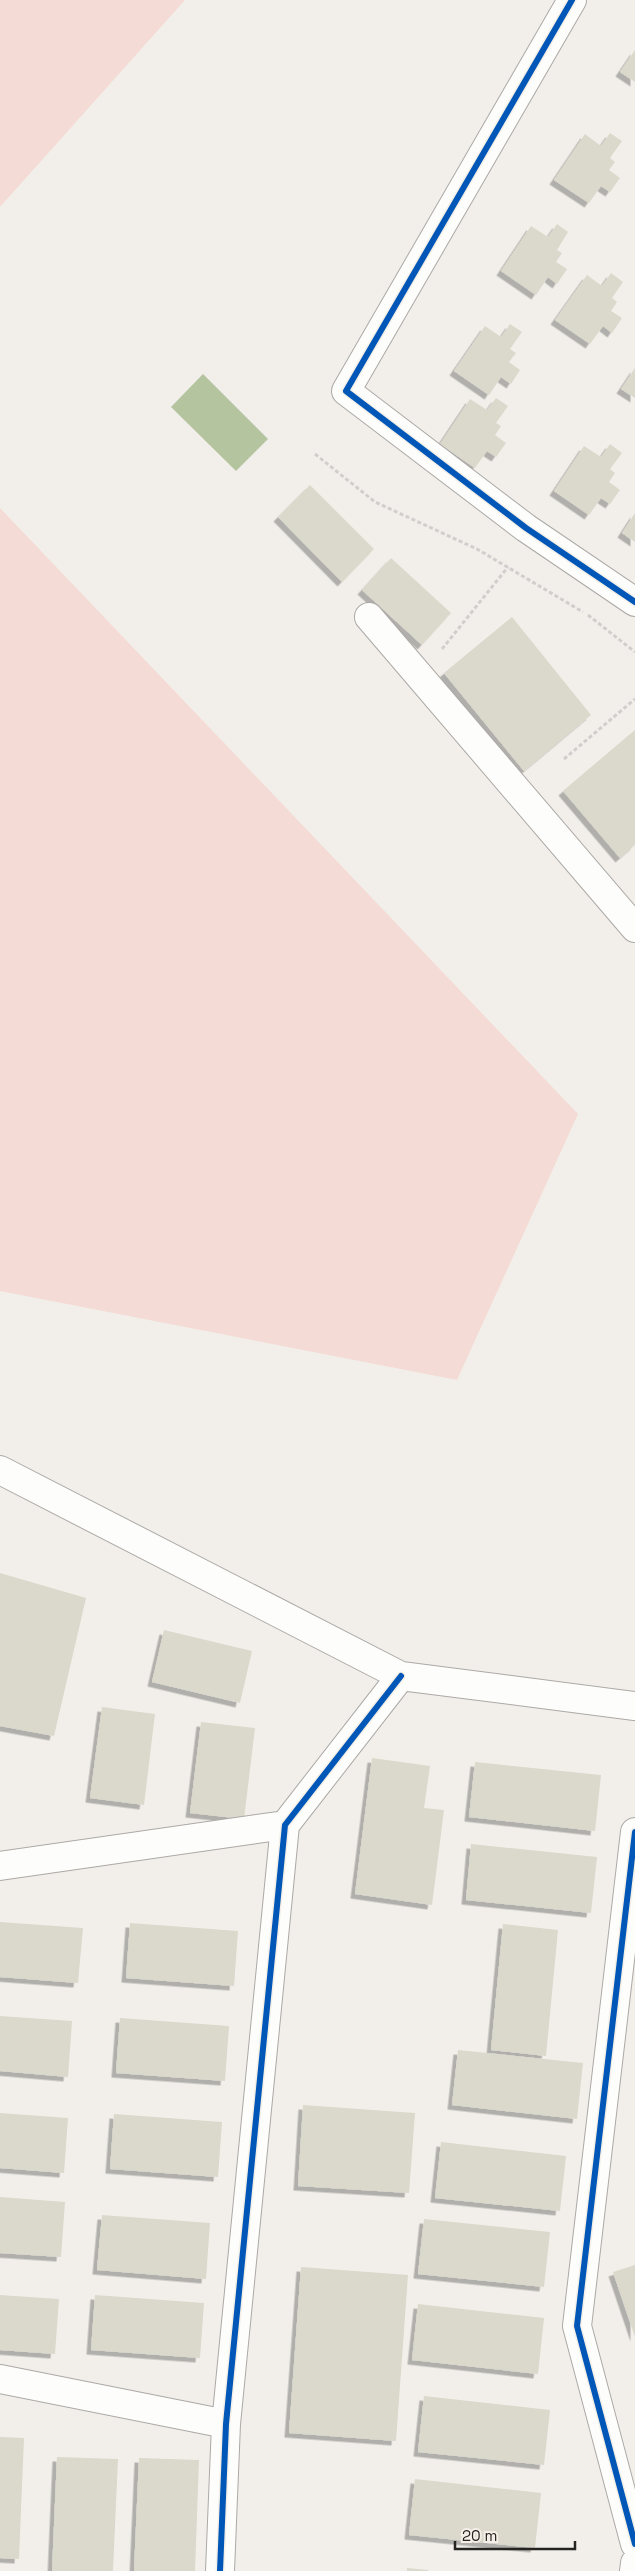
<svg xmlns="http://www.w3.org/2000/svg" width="635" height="2571" viewBox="0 0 635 2571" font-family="'Space Grotesk',sans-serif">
<defs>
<filter id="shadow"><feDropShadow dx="-4.5" dy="4.5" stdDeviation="0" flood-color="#0004"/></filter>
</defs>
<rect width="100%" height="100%" fill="#f2efea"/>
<path fill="#f5dbd5" d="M0 0H185L0 207Z
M0 508 578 1114 457 1380 0 1291Z"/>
<path fill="#b3c49f" d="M203 374 268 439 236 471 171 407Z"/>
<path fill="#dbd9cc" filter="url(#shadow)" d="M635 50V82L620 72Z
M610 133 622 141 610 158 615 162 609 170 620 178 610 192 601 186 589 203 554 180 585 134 601 146Z
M557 224 568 232 557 250 562 253 556 262 567 269 557 284 548 277 536 295 501 271 531 226 548 237Z
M611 273 623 282 612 298 617 302 611 311 622 318 612 333 603 326 590 344 555 320 587 275 602 286Z
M510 324 522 332 510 349 516 353 509 362 520 370 511 384 501 377 489 395 454 371 485 326 501 337Z
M635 368V398L621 389Z
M496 398 508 406 496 423 501 426 495 435 506 443 496 457 487 451 475 468 440 444 470 399 487 410Z
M610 444 622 453 610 469 615 473 609 482 620 490 610 504 601 498 589 515 554 491 584 446 601 457Z
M310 485 374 549 342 582 278 517Z
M635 513V542L622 533Z
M391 558 451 613 422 645 362 590Z
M512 617 591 715 524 771 444 673Z
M635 730V845L620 858 563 791Z
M0 1573 86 1598 54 1736 0 1726Z
M164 1630 252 1651 240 1703 152 1682Z
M102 1707 155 1714 144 1805 90 1798Z
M201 1722 255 1728 244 1819 190 1813Z
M372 1758 430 1766 424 1808 444 1810 432 1905 355 1894Z
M475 1762 601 1775 595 1831 469 1817Z
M471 1844 597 1857 591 1913 466 1900Z
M0 1922 83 1928 78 1983 0 1977Z
M130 1923 238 1931 234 1986 126 1978Z
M503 1924 558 1930 546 2056 491 2050Z
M0 2016 72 2021 68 2077 0 2071Z
M120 2018 229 2026 225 2081 116 2073Z
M458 2050 583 2063 577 2119 452 2105Z
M303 2105 415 2113 409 2193 298 2186Z
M0 2113 68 2118 64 2173 0 2168Z
M114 2114 222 2122 218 2177 110 2169Z
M441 2142 566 2156 560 2211 435 2198Z
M0 2197 65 2202 61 2257 0 2253Z
M102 2215 210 2223 206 2279 97 2270Z
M424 2219 550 2232 544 2287 418 2274Z
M635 2265V2337L613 2272Z
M301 2267 408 2275 396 2441 289 2433Z
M0 2295 59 2299 55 2354 0 2350Z
M95 2295 204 2303 200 2358 91 2350Z
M418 2304 544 2318 538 2374 412 2360Z
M424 2396 550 2410 544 2465 418 2452Z
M0 2437 24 2438 19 2559 0 2558Z
M57 2457 118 2459 113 2571H52Z
M139 2458 199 2460 195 2571H134Z
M415 2479 541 2493 535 2548 409 2535Z
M407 2568 428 2570V2571H407Z"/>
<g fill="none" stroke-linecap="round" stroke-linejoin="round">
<defs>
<path id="minor" d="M572 0 346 391 526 528 635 602
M369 617 635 928
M0 1470 401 1676 635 1706
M635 1832 577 2326 635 2544
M0 1866 285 1825
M0 2379 226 2424
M220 2571 226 2424 285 1825 401 1676
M634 2571 635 2563"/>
</defs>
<use href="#minor" stroke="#aca9a6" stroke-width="30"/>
<path stroke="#d1cfce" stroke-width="3" stroke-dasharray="4 2.5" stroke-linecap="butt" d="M315 454 375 502 477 549 583 612
M588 615 635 652
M442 649 508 567
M564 759 635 699"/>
<use href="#minor" stroke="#fdfdfc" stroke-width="28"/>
<defs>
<path id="cycleway" d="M572 0 346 391 526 528 635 602
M635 1832 577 2326 635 2544
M220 2571 226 2424 285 1825 401 1676"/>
</defs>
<use href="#cycleway" stroke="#f5f0e7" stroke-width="9"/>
<use href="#cycleway" stroke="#0057b8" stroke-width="6"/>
</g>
<path d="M455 2541v8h120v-8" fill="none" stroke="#262421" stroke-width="2.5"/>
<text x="462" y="2541" font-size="15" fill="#262421" stroke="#f5f0e7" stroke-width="4" paint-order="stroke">20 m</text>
</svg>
